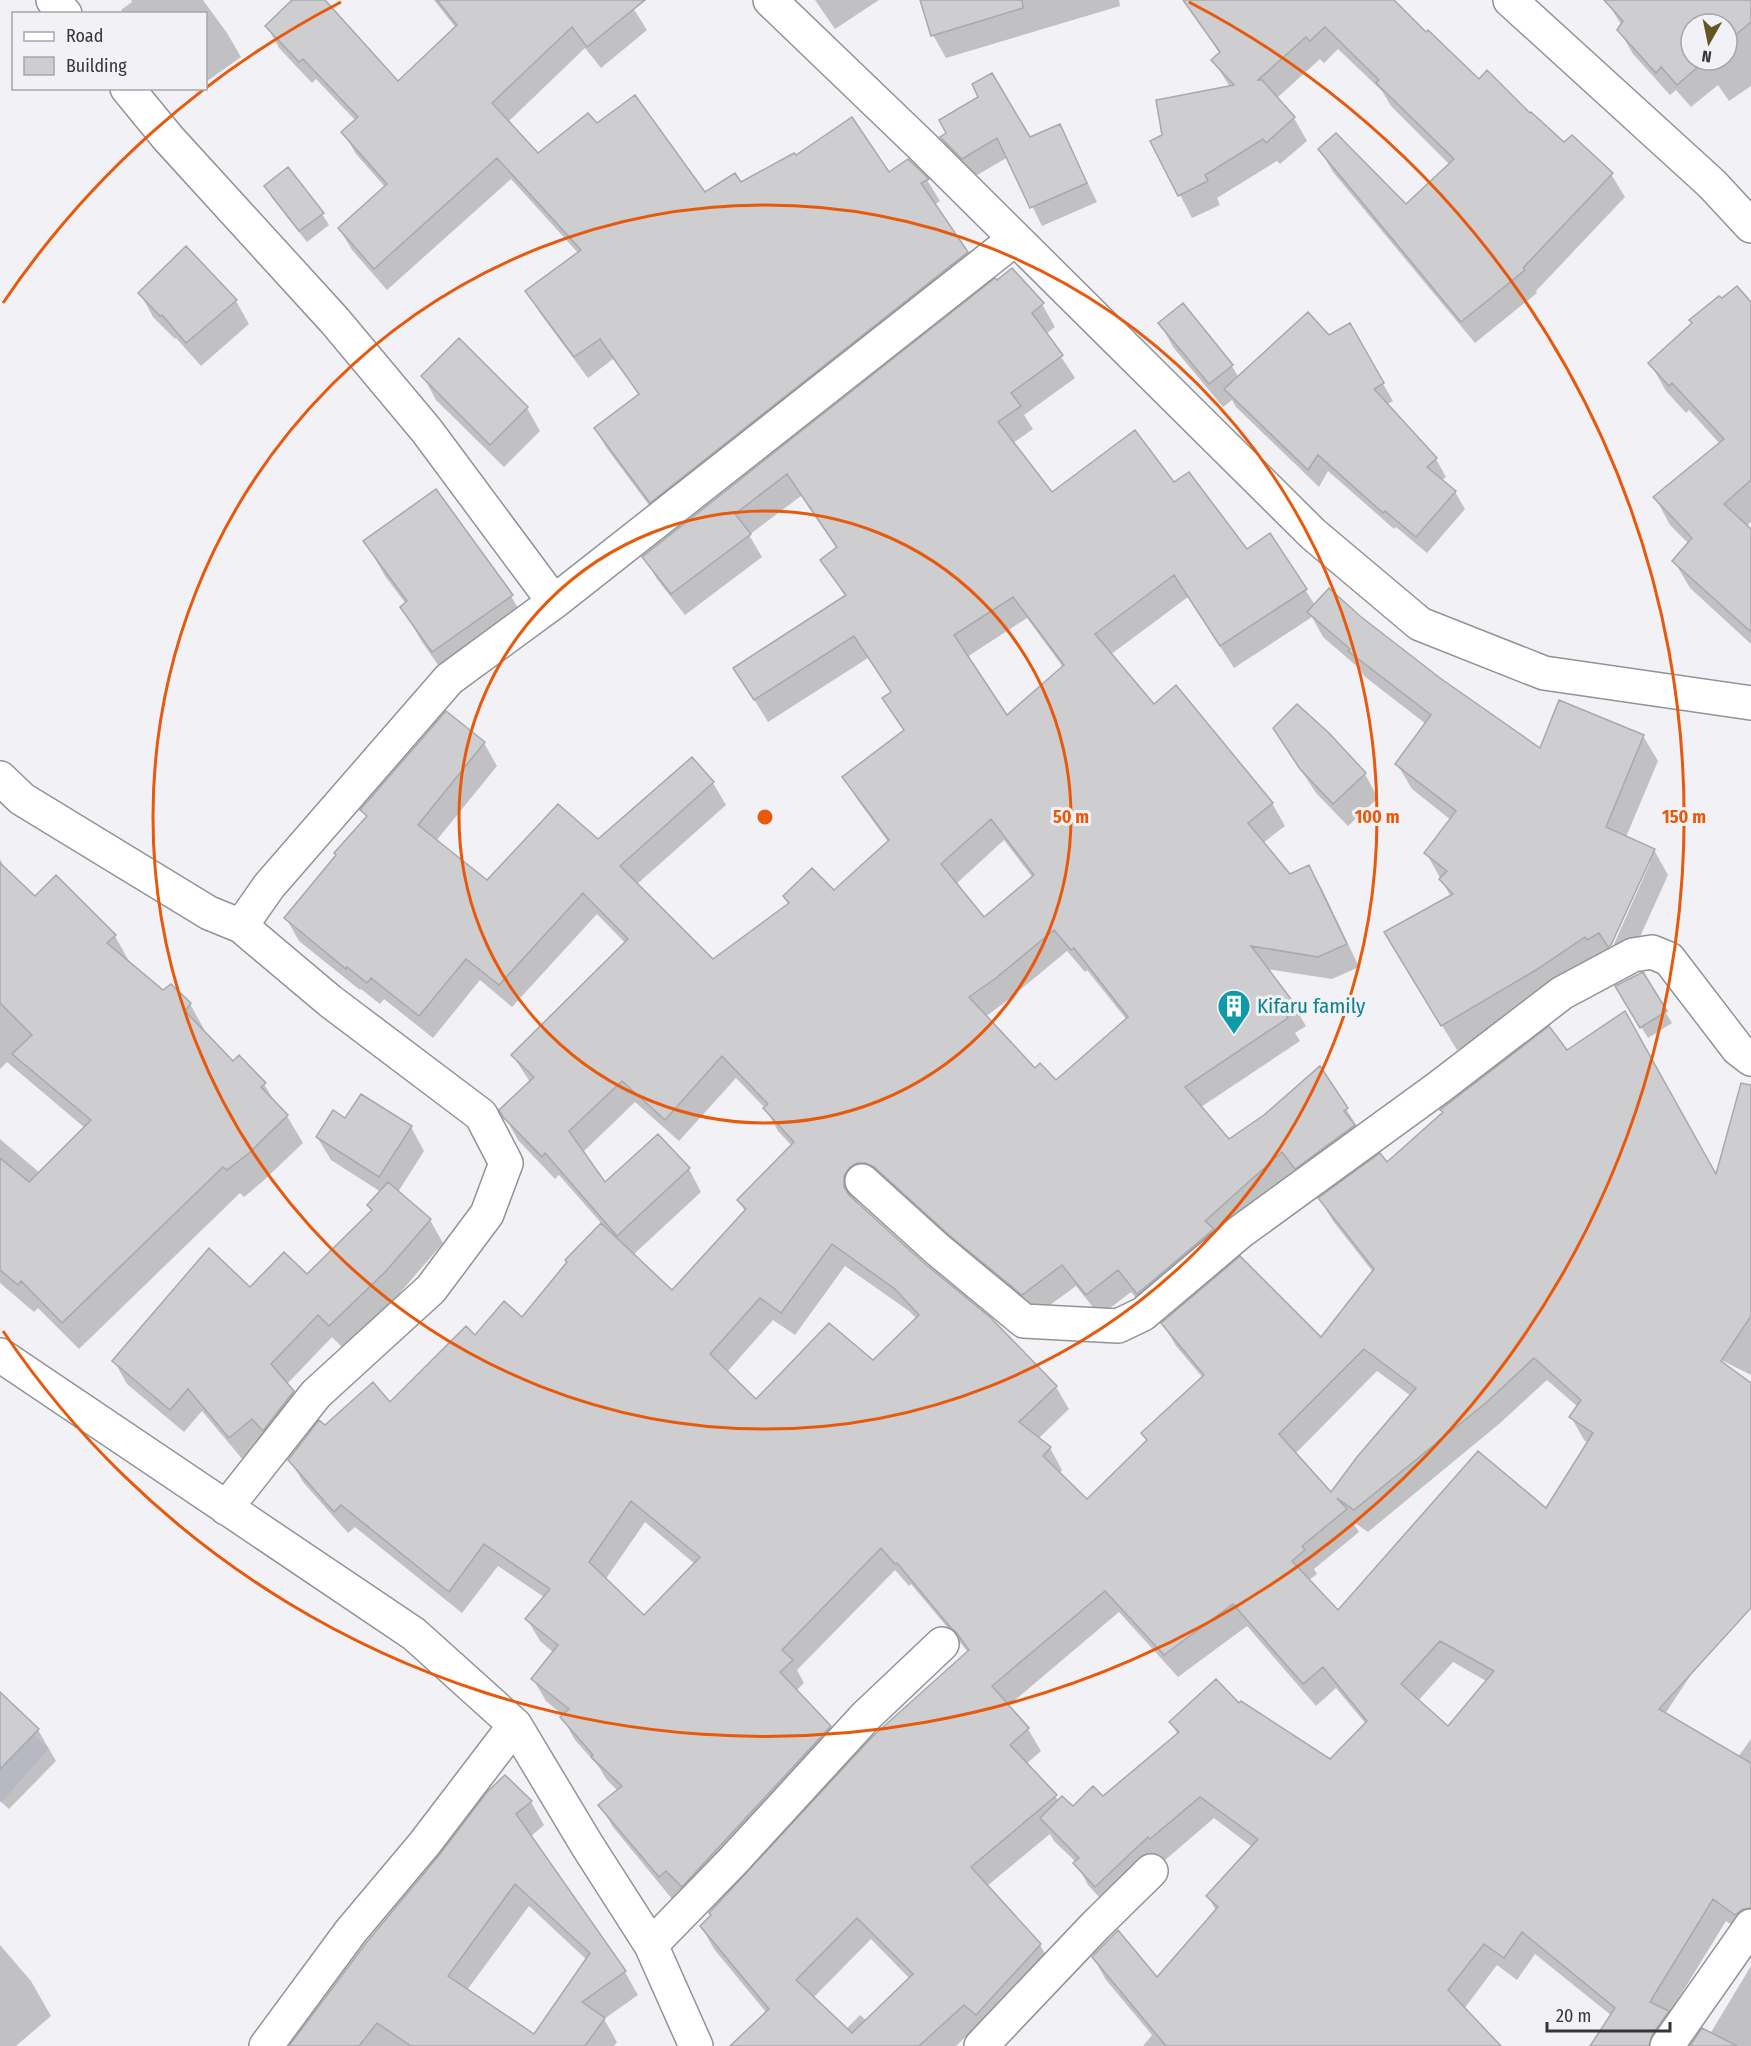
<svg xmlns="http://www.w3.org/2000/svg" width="1751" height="2046" viewBox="0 0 1751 2046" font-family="'Fira Sans Condensed',sans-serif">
<rect width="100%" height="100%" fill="#f2f2f6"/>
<path fill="#e5e7f2" d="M0 1706 49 1748 0 1804Z"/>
<path fill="#0003" fill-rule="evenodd" d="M131 0H203L227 33 241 57 206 82V14H123L121 10 132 2Z
M295 0H322L398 83 456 28 434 0H628L647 30 601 68 585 48 508 122 538 155 597 125 705 194 741 184 889 174 908 161 927 180 940 201 934 205 979 275 663 524 608 450 595 429 639 395 613 359 588 378 540 313 527 292 579 254 511 179 387 290 352 250 339 228 385 187 356 154 343 132 356 121 316 79 312 83 279 48 267 26Z
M815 0H879L835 29Z
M921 0H1119L1120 6 946 58 933 35Z
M1185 0H1391L1479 82 1530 115 1564 144 1611 174 1625 197 1536 291 1537 293 1475 343 1333 172 1320 150 1406 206 1450 165 1391 106 1382 91 1338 49 1324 63 1320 59 1277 98 1294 118 1307 141 1280 164 1277 161 1217 198 1220 205 1192 218 1152 141 1163 136 1230 87 1213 60 1220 54Z
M1606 0H1751V86L1729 101 1718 85 1691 107 1676 90 1670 95 1633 54 1619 30 1622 26ZM1691 24H1727V60H1691Z
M1060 126 1097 202 1042 226 1008 157 974 177 953 156 942 138 948 134 1030 139Z
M266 186 322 214 329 225 307 242 272 198Z
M140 293 236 301 249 324 201 366 176 338 175 339 153 317Z
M1042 304 1055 327 1046 334 1075 378 1024 415 1033 429 1013 443 1052 494 1174 485 1246 551 1270 535 1315 605 1359 617 1439 679 1541 750 1643 736 1658 761 1626 837 1654 850 1668 875 1625 970 1550 995 1457 1050 1400 957 1451 897 1426 853 1451 820 1412 789 1397 764 1426 724 1364 676 1360 669 1323 637 1312 617 1234 668 1188 597 1110 655 1154 706 1272 803 1285 826 1263 843 1290 875 1309 867 1322 889 1359 967 1332 979 1266 969 1293 1004 1306 1026 1295 1033 1300 1041 1201 1107 1229 1141 1265 1116 1320 1068 1360 1131 1151 1316 1131 1292 1100 1316 1076 1286 1035 1316 861 1190 856 1203 1056 1387 1069 1409 1038 1439 1050 1448 1062 1470 1059 1474 1087 1502 1147 1441 1143 1433 1203 1378 1176 1346 1163 1324 1321 1340 1373 1272 1333 1221 1320 1199 1387 1164 1567 1052 1717 1178 1751 1135V1375L1649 1324 1751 1418V1584L1663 1717 1738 1757 1751 1739V1918L1741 1932 1726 1921 1669 2014 1680 2034 1672 2046H1592L1612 2016 1535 1954 1517 1980 1497 1965 1464 2009 1499 2046H1143L1152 2035 1106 1980 1093 1957 1157 1979 1216 1911 1208 1896 1252 1847 1214 1818 1164 1861 1162 1858 1109 1908 1088 1885 1076 1862 1054 1841 1050 1834 987 1886 1040 1945 1053 1967 977 2026 956 2046H794L714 1949 701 1926 968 1652 911 1584 909 1586 895 1570 797 1670 804 1683 796 1691 830 1727 843 1749 672 1899 613 1827 600 1805 618 1791 606 1779 599 1767 575 1740 562 1717 564 1716 546 1701 533 1679 554 1653 540 1641 527 1619 544 1597 498 1566 462 1613 355 1527 348 1533 303 1482 290 1460 325 1427 390 1404 475 1337 522 1319 568 1263 567 1261 602 1224 559 1175 555 1179 518 1140 501 1110 530 1082 513 1056 626 944 597 914 512 1007 480 980 433 1038 384 999 380 1004 361 989 360 990 299 941 286 918 367 818 362 810 446 713 484 743 497 766 436 841 487 882 598 841 713 783 726 805 636 885 713 961 789 905 784 897 834 892 889 843 857 799 844 777 904 731 884 698 892 693 868 658 768 722 735 669 845 596 822 561 837 549 801 496 749 535 762 557 685 615 657 579 644 557ZM1027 618 1063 667 1007 717 967 657ZM1004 840 1033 878 984 919 956 884ZM1647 863H1650L1610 953 1607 952ZM1067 951 1085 972 1087 970 1127 1020 1056 1082 1035 1070 985 1017 1008 1000ZM736 1078 766 1109 778 1131 792 1146 738 1200 745 1211 672 1292 633 1255 701 1192 689 1169 605 1184 582 1153 635 1102 679 1141ZM845 1266 909 1311 917 1319 873 1362 756 1401 727 1372 773 1320 795 1335ZM1377 1371 1411 1396 1332 1494 1295 1454ZM1547 1380 1578 1407 1571 1417 1584 1440 1589 1443 1546 1511 1338 1612 1308 1581 1317 1574 1314 1569 1359 1532 1352 1521 1368 1532 1499 1424ZM645 1522 695 1564 644 1617 605 1580ZM1119 1612 1178 1677 1247 1626 1316 1706 1336 1688 1366 1724 1330 1761 1239 1705 1171 1723 1178 1735 1103 1798 1073 1808 1059 1801 1026 1764 1041 1751 1028 1729 1008 1706ZM1453 1662 1488 1682 1448 1728 1418 1701ZM871 1939 910 1979 867 2021 860 2015 846 2029 813 1998Z
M1751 304V522L1746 527 1751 531V644L1690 588 1674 561 1689 544 1670 525 1655 497 1720 444 1689 410 1686 413 1666 391 1650 363Z
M1160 323 1232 366 1239 378 1349 325 1393 401 1386 405 1436 459 1446 477 1441 481 1455 492 1465 509 1427 553 1396 527 1394 529 1328 471 1319 487 1236 407 1232 400 1223 407 1173 347Z
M423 376 527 408 540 431 504 467 436 400Z
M365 541 511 596 531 631 453 686 422 642 402 607 406 604 385 576Z
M1328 734 1365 774 1378 798 1348 826 1316 793 1289 752Z
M0 859 6 871 35 898 115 936 130 963 163 991 190 1004 205 1031 204 1033 234 1063 264 1084 277 1106 287 1116 303 1143 263 1181 244 1197 240 1193 79 1349 38 1308 34 1312 0 1283V1139L40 1173 85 1128 7 1062 0 1069Z
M1642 974 1672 1023 1648 1038 1617 987Z
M346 1120 411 1127 424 1151 398 1192 430 1220 443 1243 399 1294 343 1348 332 1337 287 1384 307 1415 243 1460 202 1411 184 1432 127 1384 114 1361 250 1289 307 1276 373 1212 369 1205 381 1192 331 1160 317 1137Z
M0 1694 38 1730 56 1761 9 1809 0 1801Z
M531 1802 544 1825 530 1837 625 1972 638 1995 604 2019 617 2042 614 2046H291L441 1855ZM529 1906 587 1960 534 2036 467 1990Z
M0 1945 31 1981 51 2016 16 2046H0Z
M1751 1966V2046H1692L1710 2034Z"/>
<path fill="#ceced1" stroke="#a8a9ac" stroke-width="1.5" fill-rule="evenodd" d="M292 0H325L398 81 457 25 437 0H645L587 47 572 27 492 103 538 153 588 113 597 123 635 95 705 192 735 173 741 182 794 153 796 155 852 117 889 172 908 159 929 179 921 183 968 252 650 503 594 428 639 394 600 339 574 357 525 291 581 250 497 158 374 269 338 228 387 184 341 132 358 117 303 59 299 62 265 26Z
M920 0H1022L1023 8 931 36Z
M1183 0H1394L1426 32 1428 30 1479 79 1487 70 1530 113 1531 112 1564 142 1572 135 1613 173 1523 268 1525 270 1461 322 1318 149 1336 133 1406 204 1454 159 1376 83 1379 80 1325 27 1310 41 1306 37 1258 80H1262L1295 117 1266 143 1263 139 1205 175 1208 181 1178 196 1150 141 1162 135 1156 100 1234 85 1211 60 1220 52Z
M1604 0H1751V22L1727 42V24H1691V60H1706L1677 85 1661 67 1656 73 1617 30 1623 21Z
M992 73 1030 137 1060 124 1087 183 1030 208 997 138 962 159 940 137 946 133 939 120 978 97 972 84Z
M288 167 324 213 299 231 264 186Z
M186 246 237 300 186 343 162 315 160 316 138 293Z
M1012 268 1044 303 1032 313 1063 355 1011 393 1021 406 998 422 1052 492 1135 430 1174 482 1189 472 1247 549 1270 533 1307 589 1220 646 1174 575 1095 634 1154 704 1176 685 1273 803 1248 823 1290 874 1309 865 1347 944 1318 957 1251 946 1294 1003 1283 1011 1288 1018 1185 1087 1229 1139 1264 1115 1320 1066 1348 1108 1344 1111 1355 1125 1295 1169 1282 1152 1205 1221 1214 1229 1137 1294 1118 1270 1086 1295 1062 1265 1022 1295 949 1235 874 1167 865 1163H857L849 1168 844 1176V1187L849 1195 924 1263 991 1318 1057 1386 1019 1422 1051 1447 1043 1456 1087 1499 1147 1440 1141 1433 1204 1375 1161 1323 1240 1256 1321 1337 1374 1269 1318 1198 1380 1153 1387 1162 1443 1112 1440 1110 1549 1026 1567 1050 1625 1011 1716 1174 1741 1083 1751 1085V1316L1721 1361 1751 1383V1608L1659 1709 1751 1763V1908L1743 1909 1735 1915 1713 1899 1650 2002 1669 2011 1652 2035 1649 2046H1590L1615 2008 1522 1932 1504 1958 1484 1944 1448 1990 1501 2046H1166L1092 1957 1118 1930 1157 1977 1218 1907 1206 1896 1258 1839 1200 1797 1150 1839 1148 1837 1095 1887 1073 1863 1079 1858 1040 1818 1062 1796 1073 1806 1093 1786 1103 1796 1179 1732 1169 1722 1216 1679 1239 1703 1241 1701 1330 1759 1367 1721 1323 1667 1303 1684 1233 1604 1164 1655 1105 1591 992 1686 1029 1728 1010 1745 1057 1795 971 1867 1041 1944 976 2015 964 2005 919 2046H730L769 2009 700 1926 711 1915 709 1913 872 1737 969 1650 956 1632 951 1628 897 1563 895 1564 881 1548 782 1650 793 1660 780 1672 831 1726 682 1887 666 1871 659 1877 598 1805 622 1786 591 1757 593 1755 560 1717 569 1709 531 1679 558 1645 525 1619 550 1589 484 1544 449 1592 341 1505 334 1512 288 1460 319 1420 325 1425 373 1382 390 1402 466 1326 475 1335 504 1301 522 1317 567 1262 565 1260 601 1223 672 1290 746 1209 737 1200 794 1142 763 1108 768 1104 722 1056 665 1120 622 1081 569 1131 605 1182 658 1134 690 1168 617 1236 545 1153 542 1157 503 1117 499 1110 534 1077 511 1055 628 939 583 893 499 985 466 959 419 1016 371 978 367 983 347 967 346 969 284 918 336 855 334 853 367 816 360 810 446 711 485 742 418 825 487 880 558 804 598 839 692 757 714 782 620 866 713 959 789 903 783 896 812 868 834 890 889 840 842 777 904 730 882 698 891 692 854 636 754 700 733 668 846 595 820 560 837 547 787 474 735 514 751 534 671 594 642 557 995 278 997 280ZM1013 597 1064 665 1007 715 954 635ZM991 819 1034 875 984 917 941 864ZM1054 930 1071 950 1074 948 1128 1017 1056 1080 1040 1063 1035 1068 969 997 996 978ZM832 1244 895 1289 919 1315 873 1360 829 1323 756 1399 710 1354 760 1298 781 1313ZM1364 1349 1416 1388 1357 1457 1331 1492 1279 1434ZM1534 1358 1581 1400 1569 1417 1593 1433 1546 1508 1478 1451 1338 1610 1292 1561 1305 1550 1302 1546 1347 1509 1337 1498 1354 1510 1487 1402ZM631 1501 700 1557 644 1615 589 1562ZM1440 1641 1494 1671 1448 1726 1401 1684ZM857 1918 913 1974 852 2033 796 1980Z
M1737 286 1751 302V480L1724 504 1751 529V632L1672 561 1692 538 1653 497 1724 439 1672 383 1669 386 1648 363 1692 323 1689 320 1719 296 1722 298Z
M1183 303 1233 365 1209 384 1158 323Z
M1308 312 1329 335 1350 323 1384 383 1374 389 1437 458 1427 467 1456 491 1416 537 1385 511 1383 513 1318 455 1308 470 1224 389Z
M459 338 528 407 490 445 421 376Z
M436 489 513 595 432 652 400 607 407 601 363 541Z
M1329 588 1360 616 1440 678 1540 748 1559 700 1644 735 1606 827 1655 849 1611 945 1608 947 1599 933 1587 940 1585 937 1536 970 1441 1026 1384 932 1453 894 1439 879 1447 871 1424 853 1456 811 1395 764 1431 715 1348 651 1350 649 1307 612Z
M1297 704 1329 733 1366 773 1333 804 1300 769 1273 728Z
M0 863 35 896 56 875 116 935 107 943 163 990 171 984 191 1003 185 1011 233 1061 239 1055 266 1083 261 1087 288 1115 248 1154 227 1170 223 1167 62 1323 21 1281 18 1285 0 1270V1158L29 1182 91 1120 12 1054 32 1035 0 1003Z
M1643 972 1667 1011 1640 1028 1615 986Z
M361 1094 412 1126 379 1177 316 1137 333 1110 345 1118Z
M388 1182 431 1219 386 1271 329 1326 318 1315 271 1364 294 1391 263 1431 252 1419 229 1438 188 1389 170 1410 112 1361 209 1248 250 1287 284 1252 307 1274 372 1210 367 1205Z
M0 1692 39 1729 0 1769Z
M505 1775 532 1801 516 1814 626 1971 582 2002 605 2018 585 2046H411L377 2023 359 2046H289L366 1943 440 1854 487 1792ZM515 1884 590 1953 534 2034 448 1976Z
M1702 2028 1737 2046H1690Z"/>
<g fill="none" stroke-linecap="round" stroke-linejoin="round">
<defs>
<path id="minor" d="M53 0 65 14
M770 0 921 145 1313 534 1420 624 1544 673 1751 703
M1510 0 1712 184 1751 226
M127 88 168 138 335 321 427 431 554 602
M0 778 22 799 209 913 241 926 330 1001 481 1115 506 1163 487 1214 431 1289 316 1394 226 1508
M241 926 269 886 449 679 554 602 1015 239
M862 1181 937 1249 1024 1321 1118 1326 1143 1314 1240 1232 1438 1088 1562 993 1633 955 1652 952 1669 959 1738 1049 1751 1059
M0 1355 414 1634 515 1725 587 1845 651 1945 696 2046
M651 1945 732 1862 866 1716 942 1644
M266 2046 351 1931 425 1843 515 1725
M981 2046 1096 1925 1151 1871
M1667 2046 1751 1926"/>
</defs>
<use href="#minor" stroke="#929396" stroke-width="36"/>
<use href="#minor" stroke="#fff" stroke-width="33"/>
</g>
<g fill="none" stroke="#e8590c" stroke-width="3">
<circle cx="765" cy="817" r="306"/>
<circle cx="765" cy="817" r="612"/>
<path d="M3 303A919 919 0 0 1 341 2M1189 2A919 919 0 1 1 3 1331"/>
</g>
<defs>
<symbol id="building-pin" viewBox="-11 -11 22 30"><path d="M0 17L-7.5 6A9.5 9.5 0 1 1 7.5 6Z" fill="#0f9aa8" stroke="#f2f2f6"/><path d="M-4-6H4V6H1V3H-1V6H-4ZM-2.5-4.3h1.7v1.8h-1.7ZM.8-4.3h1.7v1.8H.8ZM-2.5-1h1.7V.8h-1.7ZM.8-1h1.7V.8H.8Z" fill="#fff"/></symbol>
</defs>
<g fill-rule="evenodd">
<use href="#building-pin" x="1215" y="987" width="38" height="52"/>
</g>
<g text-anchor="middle" stroke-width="6" stroke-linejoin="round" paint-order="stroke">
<g font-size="21" fill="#0d838f" stroke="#f2f2f6" text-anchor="start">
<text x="1257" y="1013">Kifaru family</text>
</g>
</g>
<circle cx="765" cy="817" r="9" fill="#e8590c" stroke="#f2f2f6" stroke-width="3"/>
<g font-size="18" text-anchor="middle" font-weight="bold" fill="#e8590c" stroke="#f2f2f6" stroke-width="6" stroke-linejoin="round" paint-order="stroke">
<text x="1071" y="823">50 m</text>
<text x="1377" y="823">100 m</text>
<text x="1684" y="823">150 m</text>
</g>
<rect x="12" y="12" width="195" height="78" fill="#f2f2f6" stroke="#a7a7aa" stroke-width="1.5"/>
<rect x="24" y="32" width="30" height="9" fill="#ffffff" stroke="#a7a7aa" stroke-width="1.5"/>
<text x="66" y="42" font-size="18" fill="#363637">Road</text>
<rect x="24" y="57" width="30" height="18" fill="#ceced1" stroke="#a7a7aa" stroke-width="1.5"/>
<text x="66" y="72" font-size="18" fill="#363637">Building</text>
<g transform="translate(1709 42) rotate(189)"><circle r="28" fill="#f2f2f6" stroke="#a7a7aa" stroke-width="1.5"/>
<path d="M0-4.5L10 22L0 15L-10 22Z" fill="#625723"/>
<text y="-9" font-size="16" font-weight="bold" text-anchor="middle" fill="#363637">N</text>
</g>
<path d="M1547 2022v9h123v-9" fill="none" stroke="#363637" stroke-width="3"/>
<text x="1556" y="2022" font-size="18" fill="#363637" stroke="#f2f2f6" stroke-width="4.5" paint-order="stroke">20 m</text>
</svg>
